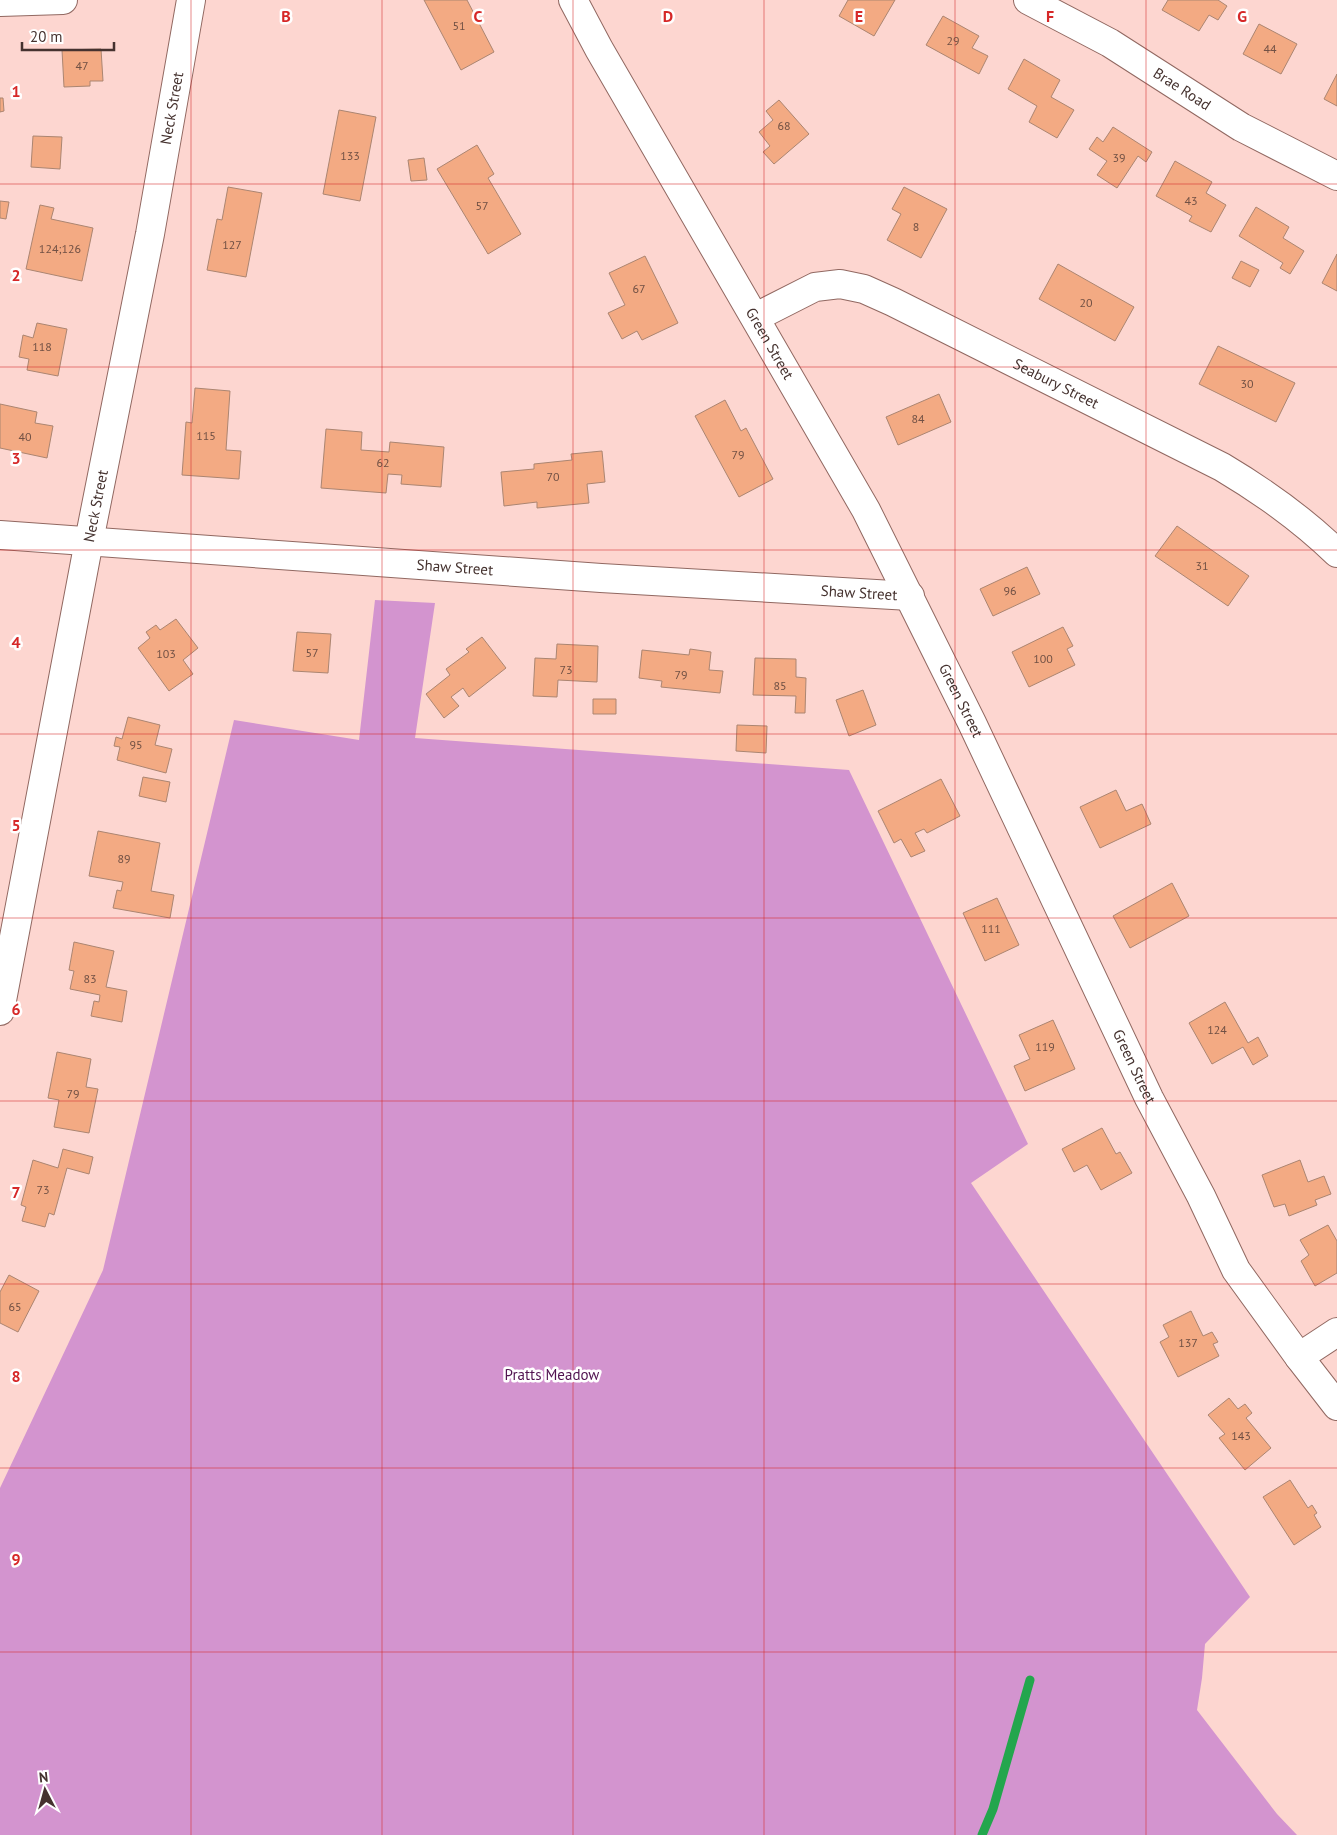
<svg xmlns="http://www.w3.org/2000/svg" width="1337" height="1835" viewBox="0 0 1337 1835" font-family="'PT Sans',sans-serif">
<rect width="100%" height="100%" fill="#fdd6d0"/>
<path fill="#d394cf" d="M375 600 435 603 415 738 849 770 1028 1144 971 1183 1250 1597 1205 1644 1202 1678 1197 1710 1277 1814 1297 1835H0V1488L103 1270 234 720 359 740Z"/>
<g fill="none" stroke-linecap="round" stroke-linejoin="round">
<path stroke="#23a64d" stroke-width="9" d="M982 1835 993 1809 1030 1680"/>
</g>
<path fill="#f3aa83" stroke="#ab8571" d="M424 0H467L494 52 461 70Z
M848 0H895L874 36 839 16Z
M1168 0H1218L1227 6 1218 20 1209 15 1199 31 1162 10Z
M943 16 979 36 972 48 988 56 979 74 926 45Z
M1259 24 1297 44 1281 74 1243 54Z
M101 49 103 81H90V86L64 87 62 50Z
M1024 59 1060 80 1051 97 1074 110 1057 138 1029 122 1037 106 1008 89Z
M1337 74V106L1324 99Z
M0 98H3L4 111 0 112Z
M779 100 809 134 774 164 763 152 770 146 759 132 773 120 766 111Z
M339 110 376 117 360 201 323 194Z
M1113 127 1152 152 1146 162 1138 156 1117 188 1097 175 1107 161 1089 149 1097 137 1103 142Z
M33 136 62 137 60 169 31 167Z
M477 145 494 174 488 178 521 234 488 254 437 169Z
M424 158 427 180 411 181 408 160Z
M1175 161 1212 182 1206 193 1226 205 1211 232 1189 221 1192 216 1156 196Z
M228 187 262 193 246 277 207 270 217 219 222 220Z
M904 187 947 209 921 258 887 240 901 214 892 209Z
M0 201 9 202 6 219 0 218Z
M40 205 54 208 51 219 93 228 82 281 26 269Z
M1256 207 1289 227 1283 238 1304 251 1290 274 1280 268 1283 263 1239 236Z
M1337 254V291L1322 283Z
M645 256 678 323 642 340 637 331 622 339 608 313 625 305 609 273Z
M1241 261 1259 270 1250 287 1232 278Z
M1058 264 1134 307 1115 341 1039 299Z
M37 323 67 329 58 376 27 370 29 359 19 357 23 335 33 338Z
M1218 346 1295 383 1276 422 1199 384Z
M195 388 230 391 226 450 241 451 239 479 182 475 186 422 192 423Z
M939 394 951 422 898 445 886 417Z
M725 400 741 431 746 428 773 479 739 497 695 416Z
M0 404 37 412 35 423 53 426 47 458 0 448Z
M326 429 362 432 361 450 389 452 390 442 444 447 441 487 401 484 402 475 388 474 386 493 321 488Z
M602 451 605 482 587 484 589 503 537 508V502L504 506 501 472 534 469V464L572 460 571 454Z
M1177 526 1249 576 1228 606 1155 556Z
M1027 567 1040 594 993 616 980 589Z
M176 619 198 648 183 660 193 674 169 691 138 648 150 638 146 632 156 625 160 630Z
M1063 627 1073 646 1067 649 1075 665 1029 687 1012 652Z
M297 632 331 634 328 673 293 671Z
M482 637 506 668 469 697 463 688 451 697 459 706 444 718 426 694 450 675 446 669 469 652 466 649Z
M557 644 598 646 597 682 558 680 557 697 533 696 535 658 556 659Z
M690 649 711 652 709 670 723 671 720 693 661 687 662 681 639 678 642 650 689 655Z
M755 658 796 659V677L806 678 805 713H795L796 696 753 695Z
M863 690 876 725 849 736 836 700Z
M593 699H616V714H593Z
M128 717 160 725 155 745 172 749 166 773 117 760 120 747 114 746 116 737 122 739Z
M737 725 767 726 766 753 736 751Z
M143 777 170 782 166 802 139 796Z
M941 779 960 816 927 833 924 829 915 833 925 851 911 857 901 839 894 843 878 811Z
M1116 790 1126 811 1142 804 1151 824 1100 848 1080 807Z
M98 831 160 843 151 891 174 895 170 918 113 908 117 890 121 891 123 882 89 876Z
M1172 883 1189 916 1130 948 1113 916Z
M997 898 1019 945 985 961 963 913Z
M74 942 114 951 106 987 127 991 122 1022 91 1016 94 1001 99 1002 100 995 70 989 74 971 69 970Z
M1225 1002 1248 1043 1258 1037 1268 1056 1253 1065 1243 1047 1212 1064 1189 1023Z
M1053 1020 1075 1069 1025 1091 1014 1066 1030 1059 1019 1035Z
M57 1052 91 1059 86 1087 98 1089 89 1133 54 1127 59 1100 48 1098Z
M1102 1128 1116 1154 1120 1152 1132 1173 1101 1190 1087 1165 1074 1172 1062 1149Z
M63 1149 93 1157 89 1174 67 1168 54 1215 49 1213 45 1227 22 1221 26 1207 21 1205 33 1160 58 1168Z
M1300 1160 1308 1182 1324 1176 1331 1194 1315 1200 1317 1205 1289 1216 1285 1204 1274 1207 1262 1175Z
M1328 1225 1337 1241V1273L1315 1286 1301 1261 1309 1255 1300 1240Z
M9 1275 39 1291 18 1332 0 1323V1292Z
M1191 1311 1203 1336 1212 1332 1218 1342 1213 1344 1219 1356 1178 1377 1160 1342 1169 1337 1163 1325Z
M1229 1398 1238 1409 1245 1404 1252 1413 1246 1418 1271 1448 1245 1470 1219 1438 1225 1434 1208 1415Z
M1290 1480 1308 1508 1312 1505 1317 1513 1314 1515 1321 1527 1294 1545 1263 1497Z"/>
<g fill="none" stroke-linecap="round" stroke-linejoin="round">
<defs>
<g id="street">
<path id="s1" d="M1028 0 1110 43 1241 127 1337 176"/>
<path d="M0 2 63 0"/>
<path id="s2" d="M756 317 815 287 840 284 864 289 893 302 1222 467C1264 492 1302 519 1337 553"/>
<path id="s3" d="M0 535 601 578 910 596"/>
<path id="s4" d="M0 1011 89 541 150 234 191 0"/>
<path d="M1299 1357 1337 1332"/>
</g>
<g id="secondary">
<path id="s5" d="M573 0 599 49 866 510 972 723 1149 1098 1201 1196 1236 1270 1299 1357 1337 1406"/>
</g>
</defs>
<use href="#street" stroke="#916861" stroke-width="30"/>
<use href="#secondary" stroke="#916861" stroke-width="30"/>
<use href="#street" stroke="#fff" stroke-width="28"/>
<use href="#secondary" stroke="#fff" stroke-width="28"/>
</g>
<path fill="none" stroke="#d62828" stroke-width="1" stroke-opacity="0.55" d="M191 0V1835M382 0V1835M573 0V1835M764 0V1835M955 0V1835M1146 0V1835M0 184H1337M0 367H1337M0 550H1337M0 734H1337M0 918H1337M0 1101H1337M0 1284H1337M0 1468H1337M0 1652H1337"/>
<g text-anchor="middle" stroke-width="5" stroke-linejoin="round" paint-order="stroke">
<g font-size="12" fill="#705044">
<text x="459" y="30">51</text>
<text x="953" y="45">29</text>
<text x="1270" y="53">44</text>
<text x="82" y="70">47</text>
<text x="784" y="130">68</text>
<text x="350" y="160">133</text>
<text x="1119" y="162">39</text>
<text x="1191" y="205">43</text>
<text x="482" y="210">57</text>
<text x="916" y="231">8</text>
<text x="232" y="249">127</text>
<text x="60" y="253">124;126</text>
<text x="639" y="293">67</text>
<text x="1086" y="307">20</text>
<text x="42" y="351">118</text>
<text x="1247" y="388">30</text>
<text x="918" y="423">84</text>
<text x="206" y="440">115</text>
<text x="25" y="441">40</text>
<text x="738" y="459">79</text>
<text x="383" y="467">62</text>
<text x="553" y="481">70</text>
<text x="1202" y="570">31</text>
<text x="1010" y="595">96</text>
<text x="312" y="657">57</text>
<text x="166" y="658">103</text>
<text x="1043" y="663">100</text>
<text x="566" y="674">73</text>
<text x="681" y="679">79</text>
<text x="780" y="690">85</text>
<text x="136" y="749">95</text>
<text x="124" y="863">89</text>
<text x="991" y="933">111</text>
<text x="90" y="983">83</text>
<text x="1217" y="1034">124</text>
<text x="1045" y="1051">119</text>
<text x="73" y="1098">79</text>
<text x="43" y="1194">73</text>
<text x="15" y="1311">65</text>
<text x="1188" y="1347">137</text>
<text x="1241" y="1440">143</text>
</g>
<g font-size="15" fill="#45322f" stroke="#fff">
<text dy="5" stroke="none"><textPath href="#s1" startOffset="178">Brae Road</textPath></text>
<text dy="5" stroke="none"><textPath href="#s4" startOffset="919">Neck Street</textPath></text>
<text dy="5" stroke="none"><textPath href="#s5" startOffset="396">Green Street</textPath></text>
<text dy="5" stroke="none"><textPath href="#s2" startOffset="330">Seabury Street</textPath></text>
<text dy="5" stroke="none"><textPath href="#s4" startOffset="514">Neck Street</textPath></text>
<text dy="5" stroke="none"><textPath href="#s3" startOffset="456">Shaw Street</textPath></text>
<text dy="5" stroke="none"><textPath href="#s3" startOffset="861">Shaw Street</textPath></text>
<text dy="5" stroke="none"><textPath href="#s5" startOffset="801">Green Street</textPath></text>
<text dy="5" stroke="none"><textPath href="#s5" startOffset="1206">Green Street</textPath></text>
</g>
<g font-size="15" fill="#511350" stroke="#fff">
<text x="552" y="1380">Pratts Meadow</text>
</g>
</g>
<g font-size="16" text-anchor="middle" font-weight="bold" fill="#d62828" stroke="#fff" stroke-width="5" stroke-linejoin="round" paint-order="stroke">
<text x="286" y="22">B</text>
<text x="478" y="22">C</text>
<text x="668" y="22">D</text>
<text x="859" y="22">E</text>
<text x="1050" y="22">F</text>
<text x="1242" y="22">G</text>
<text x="16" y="97">1</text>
<text x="16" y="281">2</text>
<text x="16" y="464">3</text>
<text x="16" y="648">4</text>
<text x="16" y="831">5</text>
<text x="16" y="1015">6</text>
<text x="16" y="1198">7</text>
<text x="16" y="1382">8</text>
<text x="16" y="1565">9</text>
</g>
<g transform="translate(45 1790) rotate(354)" stroke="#ffffff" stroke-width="4" paint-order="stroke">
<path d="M0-4L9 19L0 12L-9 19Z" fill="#45322f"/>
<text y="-8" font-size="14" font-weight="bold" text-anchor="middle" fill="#45322f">N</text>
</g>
<path d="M22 42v8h92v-8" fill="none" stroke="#45322f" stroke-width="2.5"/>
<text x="30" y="42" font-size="15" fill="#45322f" stroke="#ffffff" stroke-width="4" paint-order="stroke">20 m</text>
</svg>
